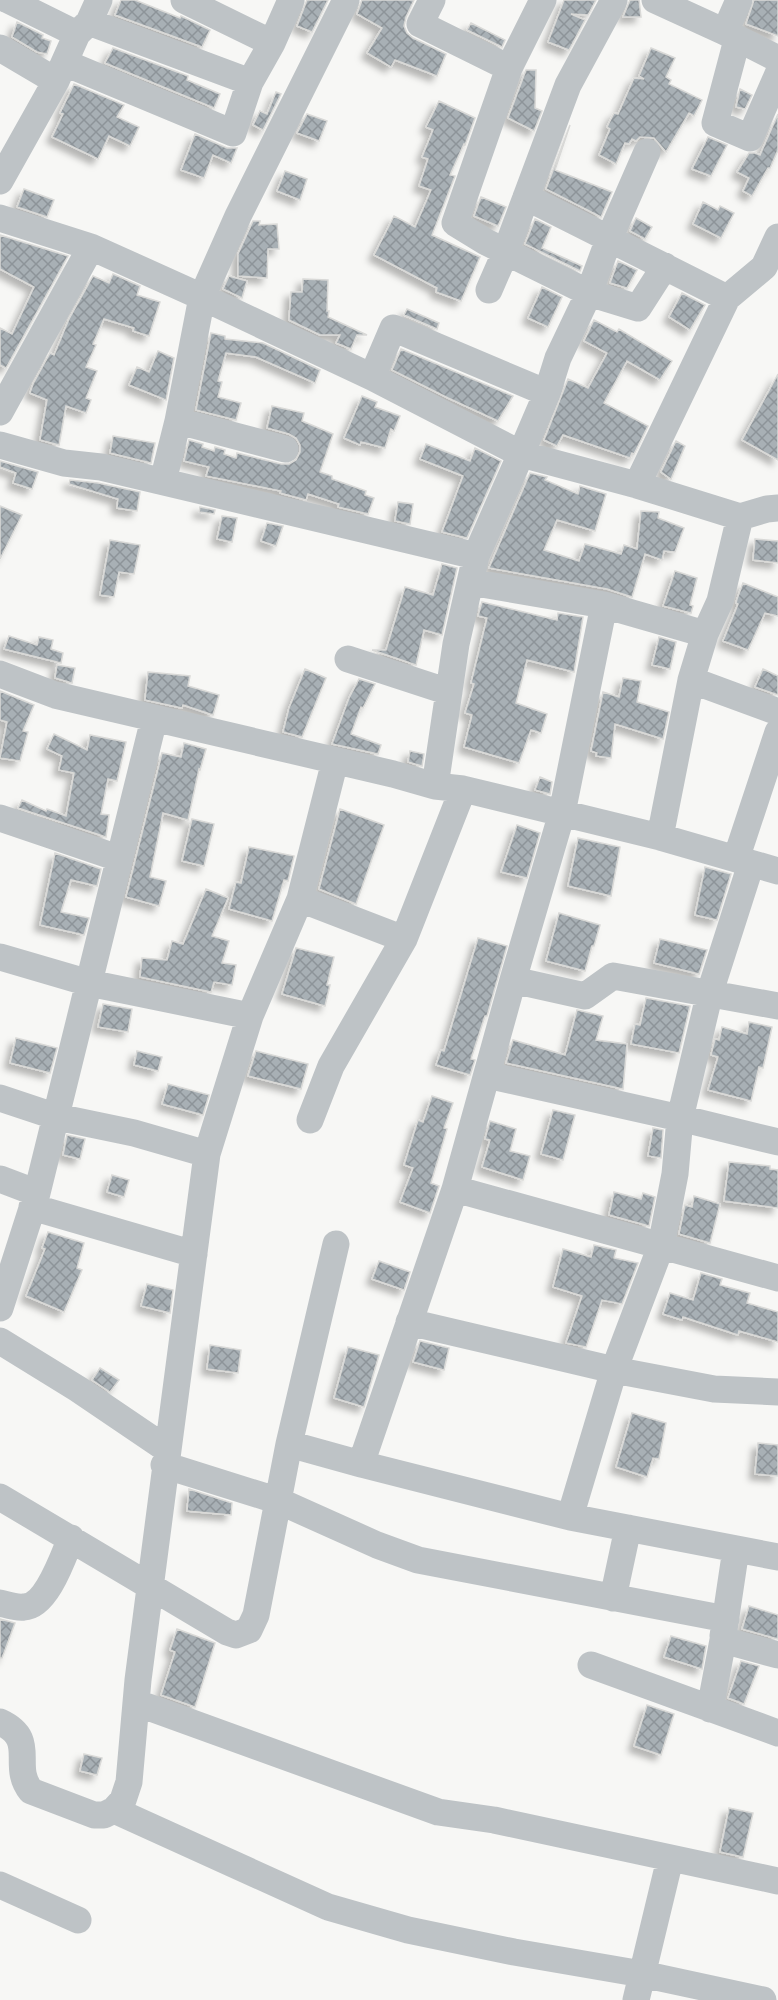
<svg xmlns="http://www.w3.org/2000/svg" width="778" height="2000" viewBox="0 0 778 2000" font-family="Figtree,sans-serif">
<defs>
<pattern id="building-cross-hatch" width="8" height="8" patternUnits="userSpaceOnUse" patternTransform="scale(1.5)"><rect width="8" height="8" fill="#a8b0b5"/><path d="M0 0l8 8M0 8l8-8" fill="none" stroke="#8d9499"/></pattern>
<filter id="shadow"><feDropShadow dx="-5.5" dy="5.5" stdDeviation="3" flood-color="#0004"/></filter>
</defs>
<rect width="100%" height="100%" fill="#f7f7f5"/>
<path fill="url(#building-cross-hatch)" stroke="#d9d9d7" stroke-width="1.5" filter="url(#shadow)" d="M121 0H135L180 18 181 16 210 30 202 47 115 15Z
M307 0H328L312 32 297 26Z
M362 0H414L406 17 404 26 407 33 413 38 446 54 437 76 395 60 391 67 367 53 382 28 357 14Z
M564 0H596L588 15 571 14 585 20 569 50 548 42Z
M630 0H639L641 17H623Z
M754 0H778V36L746 24Z
M17 22 43 35 42 38 51 41 47 54 37 52 12 37Z
M471 23 505 40 502 47 467 30Z
M113 48 188 76 187 80 220 94 214 108 105 63Z
M651 48 675 58 666 77 671 80 669 84 702 100 694 116 689 113 666 152 654 138 640 137 636 141 632 139 629 144 625 143 616 164 599 155 610 129 607 127 614 113 618 114 634 78 644 79 639 76Z
M526 70H536L535 108 542 111 534 131 508 118Z
M74 84 124 105 117 117 139 127 130 146 109 136 98 159 52 137 63 114 60 113Z
M740 89 752 95 745 109 736 107Z
M276 92 281 94 263 130 253 125 260 111 267 114Z
M439 101 475 118 465 145 464 144 450 175 455 176 432 235 480 257 461 301 436 292 437 288 374 255 394 216 415 227 431 190 419 186 428 159 422 157 433 130 426 127Z
M307 114 327 121 319 141 297 133Z
M778 114V150L770 168H768L752 196 743 191 749 178 737 172 749 153H755L760 155Z
M570 125 555 170 612 192 601 217 546 189Z
M195 134 227 148H237L231 163 213 155 204 178 181 170Z
M708 137 727 145 711 176 692 169Z
M285 171 307 179 300 200 277 191Z
M24 189 54 200 47 217 17 207Z
M481 197 506 207 498 226 474 216Z
M703 202 718 210 720 206 734 213 721 238 693 224Z
M636 218 652 227 645 239 630 231Z
M535 219 551 227 542 248 582 266 580 271 525 244Z
M253 221H260L259 225 277 224 279 249H268L267 278 238 276V254Z
M0 235 68 256 6 368 0 365V328L12 334 34 287 0 269Z
M618 261 637 270 627 288 610 283Z
M113 274 140 286 137 295 160 302 149 336 133 331 134 328 104 319 93 344 96 345 86 367 97 371 86 398 91 400 86 413 66 406 59 445 40 440 47 400 30 393 33 384 50 353 54 355 69 319 93 276 109 283Z
M229 276 247 281 242 298 223 289Z
M303 279 328 280 327 311H329L328 317 367 335H357L351 349 336 343 340 335H320L289 320 291 292H302Z
M542 287 562 297 548 327 528 318Z
M682 293 705 305 690 330 669 317Z
M407 309 439 323 437 329 404 315Z
M594 320 617 332 619 329 672 361 660 380 627 361 604 403 648 426 634 454 632 453 630 458 563 435 557 446 544 440 568 379 588 388 607 353 584 341Z
M211 333 225 336V339L263 343 320 370 315 383 256 357 226 353 218 381 222 382 218 397 241 403 236 420 196 410Z
M401 349 513 396 498 421 448 398 392 370Z
M158 351 174 358 166 400 129 385 137 367 149 372Z
M778 374V460L742 440Z
M362 396 377 402 375 407 400 416 394 431 391 429 385 448 361 442 360 445 344 438Z
M272 406 304 413 302 421 333 434 320 472 332 476V479L366 491 365 495 374 498 368 514 338 507 339 504 308 494 306 500 280 493 281 491 206 476 209 467 184 461 189 440 203 444 202 447 214 451 215 447 225 450 224 454 236 458 237 453 281 464H289L296 460 300 452V445L296 438 289 434 267 428Z
M113 436 155 443 151 463 110 453Z
M676 441 685 446 671 479 661 472Z
M426 444 470 461 475 448 501 461 467 538 442 532 463 476 420 459Z
M0 461 38 472 32 489 13 483 16 473 0 467Z
M530 473 547 477 545 480 578 494 580 486 606 494 595 531 557 520 544 550 579 561 585 544 621 554 624 545 637 549 641 511 659 512 658 518 684 528 675 552 664 551 662 560 645 554 632 597 607 589 489 568Z
M70 480 98 483 140 492 137 511 117 508 118 499 69 484Z
M398 502 413 504 410 524 395 521Z
M0 506 22 515 0 559Z
M200 507 215 510 214 514 199 512Z
M222 516 237 518 232 542 217 539Z
M267 523 283 526 276 546 261 541Z
M755 539 778 541V563L753 560Z
M110 540 140 545 134 574 119 572 114 597 100 595Z
M442 564 457 568 442 635 424 630 416 665 372 650H386L405 587 433 595Z
M675 571 697 578 690 605 693 606 691 613 663 606Z
M743 583 778 597V616L765 613 748 650 723 641 738 604 736 603 737 599Z
M482 602 557 620 558 613 583 617 574 672 527 660 516 703 547 714 541 733 531 730 519 763 464 747 472 715 465 713 474 684 471 683 487 618 478 616Z
M9 636 37 645 39 637 53 640 51 649 63 653 61 663 4 649Z
M659 637 676 642 670 669 652 665Z
M57 665 75 668 72 683 55 678Z
M305 669 326 678 302 737 283 732 289 708Z
M763 669 778 676V695L755 687Z
M148 672 190 676 188 686 219 695 213 715 183 705 182 708 145 700Z
M623 678 641 681 637 702 669 712 663 739 615 724 611 758 596 756 597 753 591 751 603 692 619 697Z
M359 679 375 684 363 708 361 707 351 734 381 745 378 754 332 744 349 698Z
M0 691 34 705 23 731 28 732 20 761 0 758 7 722 0 720Z
M54 734 87 750 90 735 126 742 117 781 108 779 101 814 109 815 106 837 18 808 22 800 46 811 47 809 66 816 74 773 59 770 62 756 47 749Z
M184 743 206 749 200 770 199 769 188 820 163 813 150 877 166 881 159 906 126 897 162 753 181 757Z
M410 751 424 754 422 766 408 762Z
M540 777 552 782 550 794 535 790Z
M340 809 384 825 356 904 319 889Z
M192 819 214 824 204 866 182 861Z
M517 825 540 833 527 878 501 872Z
M578 838 620 847 611 896 568 886Z
M249 847 294 856 288 881 284 880 272 921 229 909 236 882 241 883Z
M55 853 101 869 97 886 71 880 61 912 89 918 84 935 40 925Z
M705 867 731 874 717 920 695 915Z
M206 889 228 898 212 936 229 941 222 963 236 965 232 985 214 982 211 992 140 977 142 958 167 960 172 941 183 944Z
M559 913 600 925 594 946H592L585 971 546 961Z
M478 938 507 946 487 1016H485L471 1059 475 1060 470 1075 436 1065 441 1050 444 1051Z
M660 939 707 950 699 974 654 963Z
M296 948 334 957 327 985H330L325 1006 282 994Z
M646 998 690 1006 679 1053 631 1044 635 1024 640 1025Z
M103 1004 132 1009 128 1032 98 1027Z
M577 1010 603 1016 596 1040 627 1044 623 1089 506 1063 513 1040 565 1055Z
M749 1022 772 1027 763 1068 759 1067 751 1101 708 1090 718 1057 711 1055 715 1039 719 1040 722 1027 747 1034Z
M16 1038 57 1048 50 1073 10 1063Z
M137 1051 162 1057 158 1071 134 1065Z
M256 1051 308 1064 301 1089 248 1076Z
M168 1084 209 1095 203 1115 162 1104Z
M432 1096 453 1103 444 1128 447 1129 431 1183 439 1186 430 1213 400 1202 413 1168 404 1165 418 1120 423 1122Z
M553 1110 575 1115 563 1160 541 1154Z
M490 1121 516 1129 510 1151 530 1156 523 1180 482 1167 490 1140 485 1139Z
M653 1128 663 1130 661 1158 648 1156Z
M67 1135 85 1139 80 1159 63 1155Z
M729 1162 770 1166V1169L778 1170V1208L724 1201Z
M112 1175 129 1180 124 1197 107 1192Z
M614 1192 641 1199 643 1193 655 1197 649 1226 609 1215Z
M694 1196 720 1204 710 1243 679 1234 685 1205 692 1207Z
M48 1232 84 1243 77 1268 82 1270 64 1312 26 1296 45 1249 42 1248Z
M594 1245 616 1250 614 1258 638 1263 622 1304 602 1300 586 1347 566 1343 582 1296 553 1287 563 1249 591 1257Z
M379 1261 410 1272 404 1290 372 1279Z
M701 1273 722 1279 720 1285 750 1293 747 1303 778 1312V1342L739 1331 738 1335 683 1317 682 1320 663 1314 670 1293 693 1300Z
M147 1284 173 1290 170 1313 141 1306Z
M420 1341 449 1348 444 1370 413 1362Z
M210 1345 241 1350 238 1373 207 1369Z
M348 1347 379 1355 364 1407 334 1398Z
M100 1368 119 1380 110 1392 92 1380Z
M632 1413 666 1423 659 1459 653 1458 647 1477 616 1467Z
M758 1443 778 1445V1476L755 1474Z
M189 1489 232 1503 231 1515 187 1511Z
M749 1606 778 1615V1639L742 1629Z
M0 1619 15 1623 2 1658H0Z
M177 1629 215 1643 195 1707 161 1695 175 1652 170 1650Z
M671 1636 706 1646 702 1669 664 1657Z
M741 1661 759 1666 744 1704 728 1698Z
M647 1705 674 1714 661 1755 634 1746Z
M84 1754 102 1758 97 1775 80 1771Z
M729 1808 753 1813 743 1857 720 1852Z"/>
<g fill="none" stroke-linecap="round" stroke-linejoin="round">
<path stroke="#bec3c6" stroke-width="27" d="M8 0 77 34
M184 0 272 43
M432 0 420 24 509 68
M543 0 509 68 455 223 486 242 589 293 638 308 665 266
M655 0 725 32 778 59
M89 22 250 82
M725 32 739 0
M737 40 715 123 750 138 778 74
M0 48 56 81
M65 63 233 133 250 82 272 43 291 0
M0 181 56 81 77 34 89 22 99 0
M526 197 727 298 764 267 778 237
M0 218 91 247 202 297 372 377 521 454 637 485 740 517 767 509 778 508
M489 290 506 251 568 85 614 0
M372 377 393 328 547 393
M0 412 91 247
M178 421 285 449
M0 445 64 463 101 467 476 556 456 644 435 786
M163 481 178 421 202 297 238 216 346 0
M637 485 727 298
M476 556 521 454 547 393 558 358 589 293 609 239 647 152
M470 582 604 605 705 634 691 680 660 837
M705 634 720 601 740 517
M348 659 449 692
M0 674 55 695 393 774 435 786 463 789 660 837 778 871
M691 680 778 712
M0 818 118 858
M736 859 778 732
M751 864 710 992 680 1118 675 1174 661 1246 614 1370 570 1517 361 1464 455 1189 513 980 585 996 613 976 778 1006
M300 899 404 939
M0 957 89 983 250 1016
M513 980 562 813 604 605
M487 1075 680 1118 778 1142
M0 1098 57 1117 134 1133 207 1154
M310 1120 331 1066 404 939 463 789
M0 1179 37 1193
M455 1189 778 1278
M32 1207 194 1254
M0 1308 37 1193 154 719
M409 1322 614 1370 714 1389 778 1392
M0 1341 78 1389 168 1450 138 1680 129 1782 123 1800 114 1810 104 1815H94L31 1791C10 1765 39 1740 0 1722
M289 1444 361 1464
M168 1450 207 1154 250 1016 300 899 335 761
M164 1465 279 1501 377 1545 418 1560 726 1619
M0 1497 227 1632 236 1635 249 1630 256 1615 289 1444 336 1244
M570 1517 778 1557
M613 1598 628 1528
M0 1603C8 1605 16 1608 24 1607 47 1606 63 1557 71 1538
M723 1636 736 1549
M591 1665 778 1733
M137 1703 438 1812 494 1820 778 1881
M710 1709 723 1640 778 1655
M114 1810 328 1907 408 1930 514 1952 642 1974 763 2000
M0 1885 78 1920
M636 2000 670 1859"/>
</g>
</svg>
